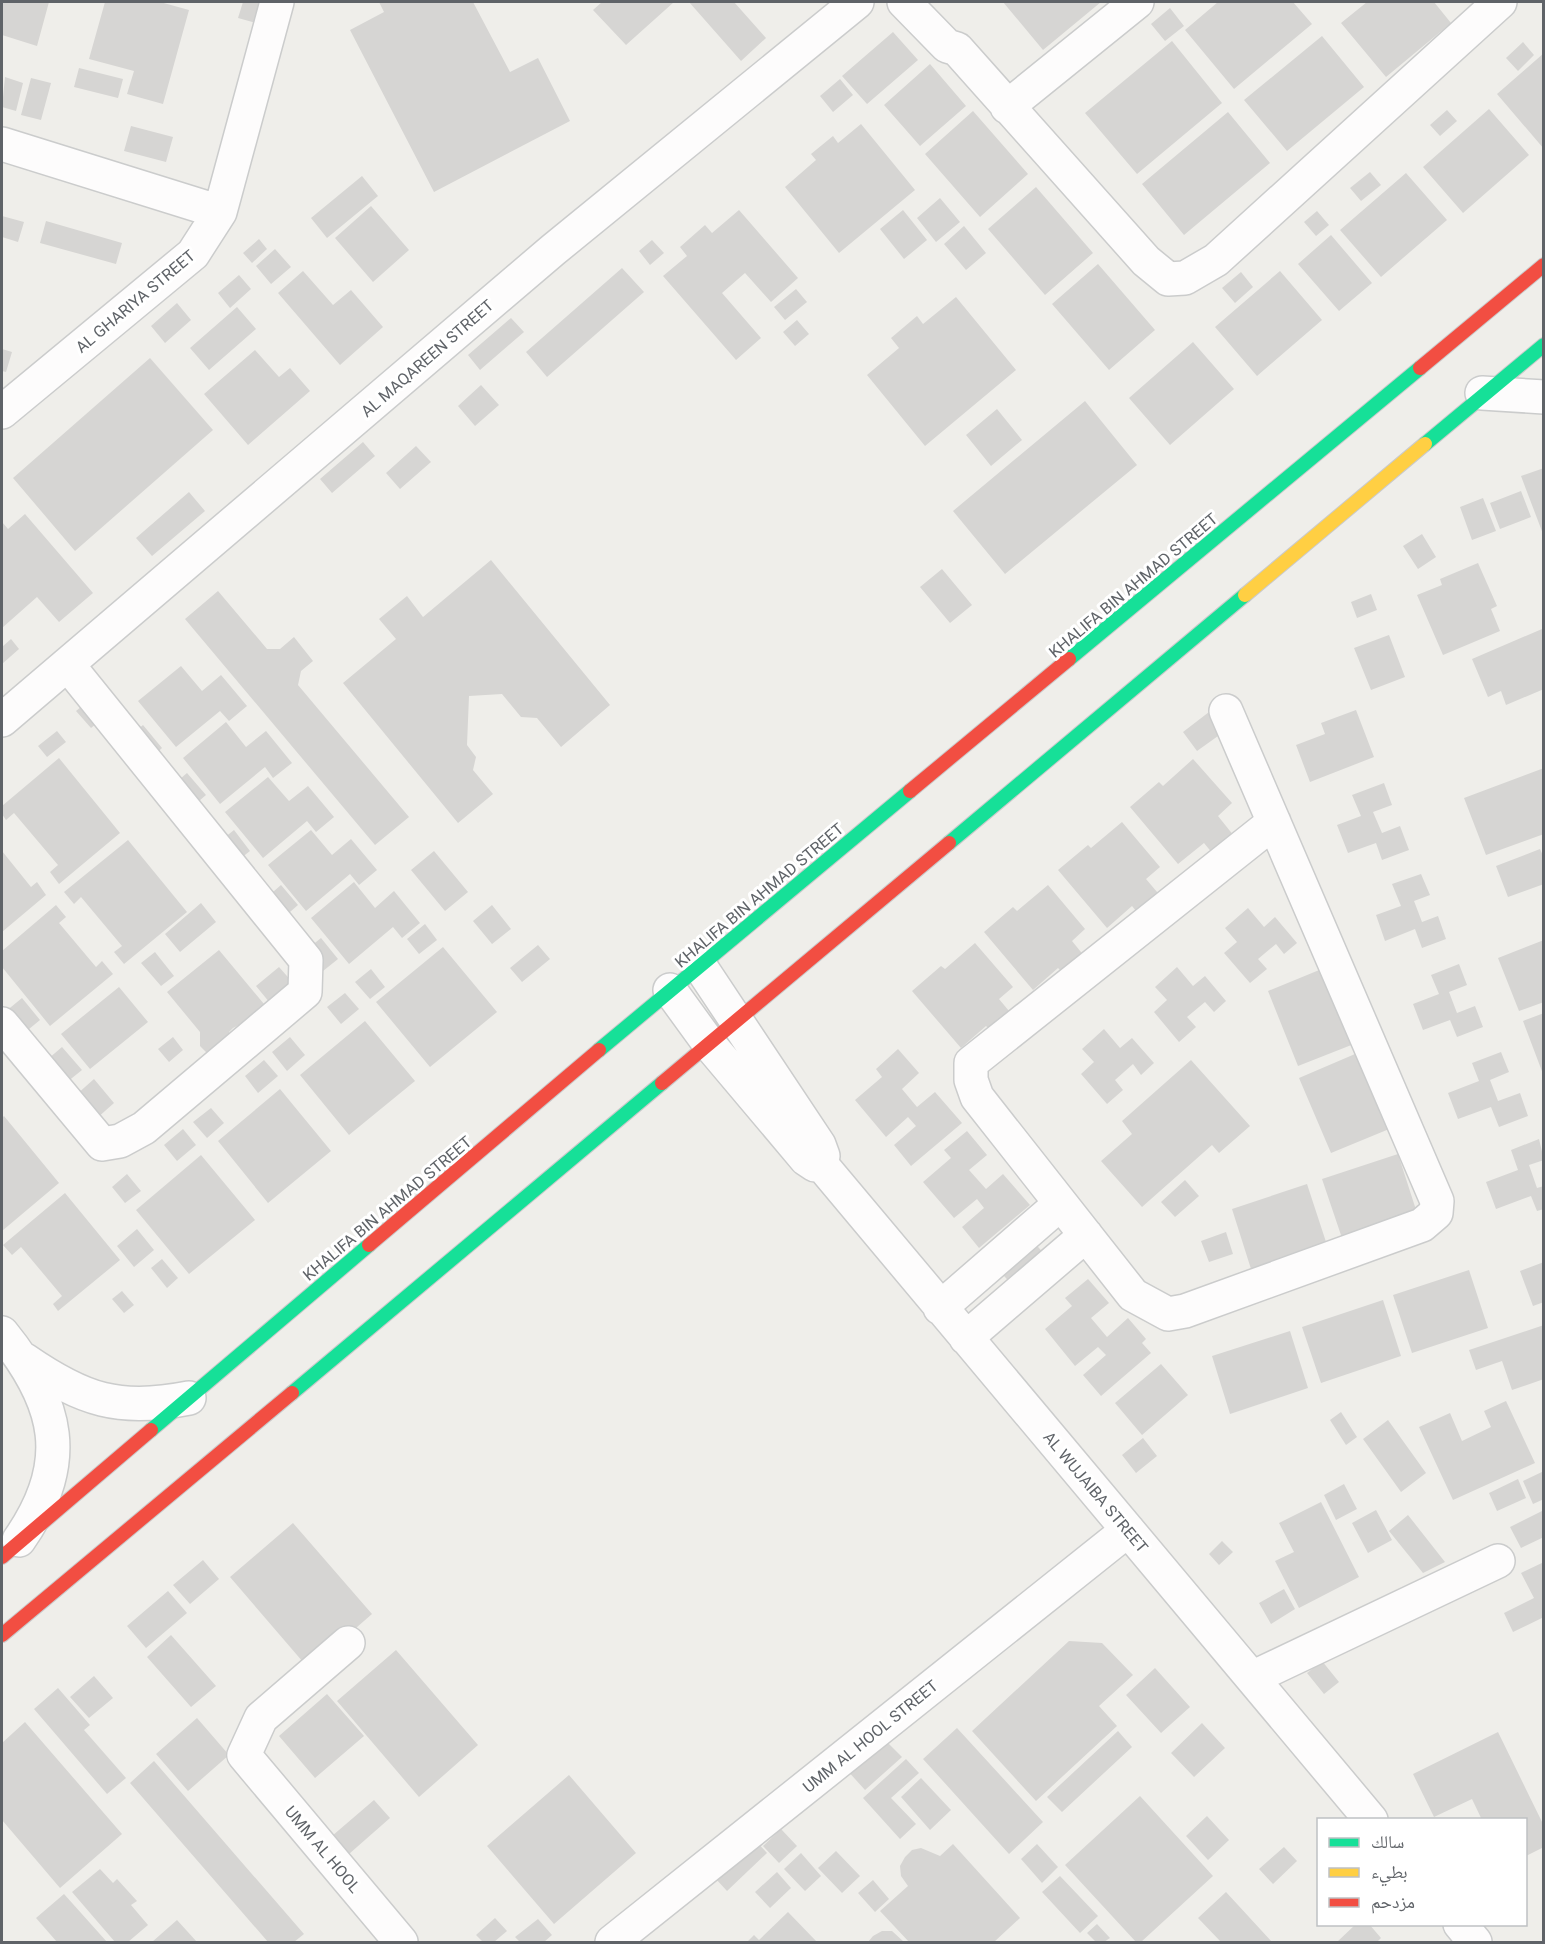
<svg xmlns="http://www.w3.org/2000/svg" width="1545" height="1944" viewBox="0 0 1545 1944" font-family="Roboto,'Noto Naskh Arabic',sans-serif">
<rect width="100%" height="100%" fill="#efeeea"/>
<path fill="#d6d5d3" d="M2 2H49L37 46 2 35Z
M105 2H160L189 10 163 104 127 94 134 71 89 59Z
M243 2H266L260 24 238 18Z
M379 2H473L510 72 538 58 570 121 434 192 350 30 384 12Z
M602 2H674L626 45 593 10Z
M689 2H734L766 38 741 61Z
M1003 2H1101L1043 50Z
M1218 2H1293L1312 24 1234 89 1185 30Z
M1367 2H1434L1451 23 1386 77 1341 23Z
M1170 8 1184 26 1165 41 1151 24Z
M893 32 918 60 867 104 842 76Z
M1322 36 1364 87 1287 151 1244 100Z
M1172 41 1222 103 1137 174 1085 113Z
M1523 42 1534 55 1518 71 1506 58Z
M1544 53V149L1497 94Z
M930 64 966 106 920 146 884 105Z
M79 68 123 79 118 98 74 87Z
M5 77 23 83 16 111 2 107Z
M31 78 51 83 41 120 21 115Z
M840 79 853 95 833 112 820 96Z
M1489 109 1529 155 1463 213 1423 167Z
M1447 110 1457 121 1440 136 1430 125Z
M973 111 1028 174 980 217 925 154Z
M1228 112 1270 163 1184 235 1142 184Z
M861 124 915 190 839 253 785 187 816 160 811 154 833 136 838 143Z
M131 126 173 137 166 162 124 151Z
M1370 172 1381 185 1361 201 1350 188Z
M1406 173 1447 220 1381 277 1340 230Z
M362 176 378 196 327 238 311 218Z
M1036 187 1093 253 1045 295 988 229Z
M940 198 960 222 936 242 917 218Z
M371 206 409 250 373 282 335 238Z
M739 210 798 278 771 302 745 273 722 293 761 338 736 360 663 276 687 256 680 247 705 225 712 233Z
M903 210 927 240 904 259 880 229Z
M1317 211 1329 225 1316 236 1304 222Z
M2 216 24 222 18 242 2 237Z
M46 221 122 243 116 264 40 243Z
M964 226 986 253 966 270 944 244Z
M1331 235 1372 283 1339 311 1298 264Z
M259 239 267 249 252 263 243 253Z
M652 240 664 253 650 265 639 251Z
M275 249 291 267 271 284 256 266Z
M1098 264 1155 330 1109 370 1052 304Z
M622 268 644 292 547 377 526 352Z
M303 271 333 305 351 290 383 327 340 365 278 293Z
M1280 271 1322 320 1257 376 1215 327Z
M1241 272 1253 287 1235 303 1222 288Z
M239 275 251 289 230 308 218 293Z
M796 289 807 302 785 320 774 307Z
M956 297 1016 370 925 446 867 375 899 348 891 338 917 316 923 324Z
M177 303 191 320 165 343 151 326Z
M237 307 256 329 209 370 190 348Z
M511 318 524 332 480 370 468 355Z
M797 320 809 334 795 346 783 332Z
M1193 342 1234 389 1170 445 1129 398Z
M2 349 12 352 6 372 2 371Z
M255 350 279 377 290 368 310 391 248 445 204 394Z
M150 358 213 430 75 551 13 478Z
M481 385 499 405 475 426 458 406Z
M1085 401 1137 465 1005 574 953 511Z
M997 409 1022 440 991 466 966 435Z
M363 442 375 456 332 493 320 479Z
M416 446 431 462 400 489 386 473Z
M1544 468V534H1543L1521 476Z
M1521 491 1531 517 1500 529 1490 503Z
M189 492 205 511 152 556 136 538Z
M1483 498 1496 531 1472 540 1460 507Z
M25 514 93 593 59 622 37 597 2 628V522L8 529Z
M1422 534 1436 557 1418 569 1403 546Z
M491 560 610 705 561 747 537 718 521 717 502 694 469 696 467 745 476 757 473 770 493 794 458 823 343 683 396 639 379 619 407 596 423 617Z
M1478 563 1497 606 1491 609 1500 631 1443 655 1417 595 1442 585 1440 579Z
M942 569 972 605 950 623 920 587Z
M218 591 267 649H280L294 637 313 661 301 671 298 685 409 817 375 845 185 619Z
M1371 594 1377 610 1357 618 1351 602Z
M1542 629 1544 689 1506 705 1501 691 1488 697 1472 659Z
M1389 635 1405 677 1371 690 1354 648Z
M11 639 19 649 2 664V647Z
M181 666 202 691 221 675 247 706 229 721 220 711 176 747 138 701Z
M87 702 101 720 91 728 76 711Z
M1356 710 1374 757 1310 782 1296 745 1325 734 1321 723Z
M1209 712 1218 736 1197 751 1183 732Z
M226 722 246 747 266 731 292 763 273 778 265 767 220 804 183 758Z
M143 725 162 748 150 759 131 735Z
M57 731 66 742 47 757 38 746Z
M59 758 120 833 59 884 50 872 58 865 14 813 6 820 2 814V806Z
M1193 759 1232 803 1218 816 1234 836 1213 854 1204 843 1178 864 1130 807 1159 782 1163 786Z
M1544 768V834L1486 855 1464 798Z
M187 773 206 795 192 807 173 785Z
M268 777 289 801 308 786 334 817 316 832 307 821 263 858 225 812Z
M1384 783 1392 805 1373 812 1382 833 1400 826 1409 850 1382 860 1376 843 1348 853 1337 825 1361 816 1352 795Z
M1122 822 1160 867 1146 879 1163 899 1141 917 1132 906 1107 928 1058 870 1088 845 1091 848Z
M234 830 250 851 236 862 219 842Z
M311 830 332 855 351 839 377 870 359 885 350 874 306 911 268 865Z
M128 840 187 912 124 964 114 952 122 946 81 897 74 904 64 892Z
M1540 849 1544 858V884L1508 897 1496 866Z
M2 851 31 887 37 882 46 895 2 932Z
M434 851 468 892 445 911 411 870Z
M1421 874 1430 895 1414 901 1422 922 1438 916 1446 939 1422 948 1415 929 1385 941 1376 915 1401 906 1392 884Z
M354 882 375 908 394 891 420 923 402 938 393 927 349 964 311 918Z
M281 885 298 905 283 918 266 898Z
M1048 885 1085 929 1072 941 1085 957 1065 975 1058 968 1033 990 984 932 1013 907 1017 911Z
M201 903 216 922 180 952 165 934Z
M56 905 66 917 59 923 96 967 102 961 113 974 50 1026 2 967V951Z
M492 905 511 929 492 944 473 921Z
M1248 908 1264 927 1275 917 1297 943 1284 954 1276 944 1258 959 1267 969 1250 983 1224 953 1237 942 1225 928Z
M425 924 437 940 419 954 407 939Z
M321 938 338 959 323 971 306 950Z
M1544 940V1002L1519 1011 1498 958Z
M975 943 1013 987 999 999 1014 1017 994 1034 986 1026 961 1048 912 991 941 966 945 969Z
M538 945 550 959 522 982 510 968Z
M443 947 497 1012 430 1067 376 1002Z
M219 950 269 1010 233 1028 229 1032 230 1040 214 1055 206 1052 200 1046V1032L167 992Z
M155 952 174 976 161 986 141 963Z
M1459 964 1467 985 1449 992 1457 1013 1475 1006 1483 1027 1457 1037 1450 1020 1423 1030 1413 1004 1439 994 1431 975Z
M1329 966 1359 1042 1298 1066 1268 991Z
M279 967 294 984 270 1003 256 986Z
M1177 967 1193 986 1205 976 1226 1001 1214 1012 1205 1002 1187 1017 1196 1027 1179 1042 1154 1012 1167 1000 1155 987Z
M371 969 385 987 370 999 355 982Z
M119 987 148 1022 90 1069 61 1034Z
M345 993 359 1009 341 1024 327 1007Z
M22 998 40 1020 23 1034 5 1012Z
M1544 1013V1074H1543L1523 1021Z
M365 1021 415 1081 349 1135 300 1075Z
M1104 1029 1120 1048 1132 1038 1154 1063 1141 1075 1133 1064 1115 1080 1123 1090 1107 1104 1081 1074 1094 1062 1082 1049Z
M173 1037 183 1050 169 1062 158 1049Z
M290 1037 305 1055 287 1071 272 1052Z
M62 1047 82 1070 67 1082 48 1059Z
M898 1049 919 1073 902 1089 917 1107 935 1092 962 1123 911 1166 894 1145 916 1126 908 1117 886 1137 855 1100 882 1077 876 1069Z
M1362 1051 1394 1127 1331 1153 1299 1078Z
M1501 1052 1509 1072 1490 1080 1498 1101 1520 1093 1528 1116 1499 1127 1491 1107 1458 1119 1448 1093 1479 1081 1472 1063Z
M264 1060 278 1076 258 1093 245 1076Z
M1191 1060 1250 1126 1219 1153 1212 1145 1142 1207 1101 1161 1132 1134 1122 1121Z
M94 1079 114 1103 96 1119 76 1095Z
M280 1089 331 1151 268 1203 218 1141Z
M211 1108 224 1123 207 1138 193 1122Z
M4 1116 59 1183 2 1231V1118Z
M183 1129 196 1145 177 1161 164 1145Z
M967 1131 987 1155 969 1170 986 1189 1003 1174 1030 1205 979 1248 962 1227 984 1208 977 1199 954 1218 923 1182 951 1158 944 1150Z
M1539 1139 1544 1160 1529 1165 1537 1188 1544 1186V1209L1537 1211 1531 1196 1496 1209 1486 1182 1518 1170 1511 1150Z
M1398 1154 1418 1216 1343 1241 1322 1179Z
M201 1155 255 1220 189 1274 136 1210Z
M127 1174 141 1191 125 1203 112 1187Z
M1185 1180 1199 1196 1175 1217 1161 1202Z
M1307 1184 1327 1245 1251 1269 1232 1209Z
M65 1193 120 1260 58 1311 53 1304 62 1296 21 1247 12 1255 3 1245Z
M137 1229 154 1250 134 1267 117 1246Z
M1226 1232 1233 1254 1209 1262 1201 1241Z
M1031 1239 1047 1257 1013 1286 997 1268Z
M162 1259 178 1278 167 1288 151 1268Z
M1544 1262V1302L1533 1306 1520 1271Z
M1469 1270 1488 1328 1412 1353 1393 1295Z
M1088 1279 1109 1303 1091 1318 1107 1337 1128 1318 1146 1339 1142 1343 1151 1353 1101 1396 1083 1375 1106 1355 1098 1347 1075 1366 1045 1329 1072 1306 1065 1298Z
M122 1291 134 1305 124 1313 112 1299Z
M1383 1300 1401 1356 1321 1383 1302 1327Z
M1544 1325V1379L1512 1390 1502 1361 1476 1370 1469 1350Z
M1290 1331 1308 1388 1230 1414 1212 1356Z
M1161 1364 1188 1395 1142 1435 1115 1403Z
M1506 1401 1535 1463 1453 1500 1419 1427 1450 1413 1462 1441 1491 1427 1484 1411Z
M1341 1412 1357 1437 1346 1445 1330 1420Z
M1388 1420 1426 1473 1401 1492 1363 1439Z
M1143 1438 1157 1456 1136 1473 1122 1455Z
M1544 1471V1499L1533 1504 1523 1481Z
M1518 1479 1526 1498 1497 1511 1489 1493Z
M1344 1484 1357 1509 1336 1520 1324 1495Z
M1321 1502 1359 1577 1299 1608 1275 1561 1294 1552 1279 1523Z
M1376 1510 1392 1540 1368 1553 1352 1523Z
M1544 1510V1537L1521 1548 1510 1527Z
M1408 1515 1445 1562 1423 1573 1389 1531Z
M293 1523 372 1614 309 1669 230 1577Z
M1222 1541 1233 1552 1219 1565 1209 1554Z
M203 1560 219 1579 190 1604 173 1585Z
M1544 1562V1617L1513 1632 1504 1613 1534 1598 1521 1573Z
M1284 1589 1295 1609 1271 1624 1259 1603Z
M168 1591 187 1613 146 1648 127 1626Z
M171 1635 216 1686 191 1707 147 1657Z
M1069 1641 1102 1643 1133 1675 1099 1706 1117 1726 1036 1801 972 1731Z
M396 1650 478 1745 419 1797 337 1701Z
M1322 1661 1339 1682 1324 1694 1307 1673Z
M1155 1668 1190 1707 1161 1733 1126 1695Z
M94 1676 113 1698 89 1718 70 1697Z
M58 1688 90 1725 84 1730 126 1778 107 1794 34 1709Z
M327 1694 364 1736 315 1778 279 1736Z
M197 1718 229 1755 188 1791 156 1754Z
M25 1722 122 1834 60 1888 2 1820V1743Z
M1202 1723 1225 1748 1194 1777 1171 1753Z
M957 1728 1043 1822 1009 1854 923 1759Z
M1118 1731 1132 1747 1062 1812 1047 1797Z
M1498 1732 1544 1826V1847L1526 1856V1820H1482L1472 1799 1434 1817 1413 1774Z
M881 1736 902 1757 865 1790 846 1769Z
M906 1759 919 1773 891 1798 916 1824 900 1839 863 1798Z
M154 1761 304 1934 294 1942H268L130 1783Z
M569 1775 636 1853 554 1924 487 1846Z
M921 1778 951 1810 930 1830 901 1797Z
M1140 1796 1213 1876 1141 1942H1136L1065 1865Z
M374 1800 390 1818 349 1854 332 1836Z
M1207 1816 1229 1840 1208 1860 1186 1836Z
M781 1829 797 1846 779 1863 763 1846Z
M755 1840 767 1853 727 1891 715 1878Z
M953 1844 1020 1918 994 1942H909L880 1911 908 1886 901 1876 900 1866 905 1857 912 1850 921 1848 940 1856Z
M1037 1844 1058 1867 1042 1883 1021 1859Z
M1284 1847 1297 1861 1273 1884 1259 1869Z
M836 1851 860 1876 842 1893 818 1868Z
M801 1853 821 1876 805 1891 784 1869Z
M100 1869 113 1883 117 1879 137 1901 131 1905 148 1925 128 1942H115L72 1892Z
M777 1872 791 1888 770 1908 755 1892Z
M1060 1876 1098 1916 1080 1933 1042 1892Z
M873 1880 889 1899 875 1912 858 1893Z
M1226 1892 1272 1942H1221L1198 1918Z
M64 1894 107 1942H57L36 1918Z
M788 1912 817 1942H747L754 1935 759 1940Z
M495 1918 507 1931 494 1942H483L476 1935Z
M538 1919 552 1935 544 1942H520L515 1937Z
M177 1920 197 1942H152Z
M1097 1924 1110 1938 1104 1942H1096L1087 1933Z
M1356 1924H1369L1381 1938 1377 1942H1337Z
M882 1931H892L904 1942H868L873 1936Z"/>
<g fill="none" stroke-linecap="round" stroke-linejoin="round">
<defs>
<path id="street" d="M904 2 947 46 957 49 1146 261 1168 279 1185 278 1216 260 1500 2
M1007 107 1137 2
M2 144 220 212
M1482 393 1544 397
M2 412 193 254 220 212 277 2
M1226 711 1437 1201 1436 1213 1422 1225 1185 1311 1168 1314 1133 1295 977 1097 971 1080V1063L1274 822
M2 720 553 250 857 2
M700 966 819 1145 823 1156
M670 990 710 1045 806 1159 815 1165 821 1164
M2 1024 102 1144 120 1141 144 1128 305 992 306 960 68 665
M821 1164 1371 1820
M940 1308 1060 1204
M2 1333C59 1403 73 1463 19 1540
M966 1338 1086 1235
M25 1360C83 1400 119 1412 189 1398
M348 1643 261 1718 244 1755 401 1942
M1252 1678 1498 1561
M1460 1924 1475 1942
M612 1942 1128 1530"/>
<path id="fast" d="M1425 444 1544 345
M1069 659 1420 368
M949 843 1245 595
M599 1050 910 791
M292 1393 662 1083
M151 1430 369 1245"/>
<path id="slow" d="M1245 595 1425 444"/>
<path id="jam" d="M1420 368 1544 265
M910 791 1069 659
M662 1083 949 843
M369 1245 599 1050
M2 1557 151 1430
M2 1635 292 1393"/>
</defs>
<use href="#street" stroke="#cbcccc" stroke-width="36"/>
<use href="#fast" stroke="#cacacb" stroke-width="16"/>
<use href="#slow" stroke="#cacacb" stroke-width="16"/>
<use href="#jam" stroke="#cacacb" stroke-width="16"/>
<use href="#street" stroke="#fdfcfc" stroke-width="33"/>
<use href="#fast" stroke="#16e098" stroke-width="14"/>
<use href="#slow" stroke="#ffcf43" stroke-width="14"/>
<use href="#jam" stroke="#f24e42" stroke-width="14"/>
</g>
<g text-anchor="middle" stroke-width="6" stroke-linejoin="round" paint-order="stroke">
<g font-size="16" fill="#5f6368" stroke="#fff">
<text transform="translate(135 301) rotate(-40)" y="6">AL GHARIYA STREET</text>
<text transform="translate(427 358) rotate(-41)" y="6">AL MAQAREEN STREET</text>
<text transform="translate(1133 585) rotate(-40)" y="6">KHALIFA BIN AHMAD STREET</text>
<text transform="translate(759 895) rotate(-40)" y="6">KHALIFA BIN AHMAD STREET</text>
<text transform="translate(387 1208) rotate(-40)" y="6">KHALIFA BIN AHMAD STREET</text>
<text transform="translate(1096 1492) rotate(50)" y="6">AL WUJAIBA STREET</text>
<text transform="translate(870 1736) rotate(-39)" y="6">UMM AL HOOL STREET</text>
<text transform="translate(323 1849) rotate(50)" y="6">UMM AL HOOL</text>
</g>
</g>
<rect width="1545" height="1944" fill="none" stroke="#5f6368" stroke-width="6"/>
<rect x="1317" y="1818" width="210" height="108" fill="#ffffff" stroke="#bfc1c3" stroke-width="1.5"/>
<rect x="1329" y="1838" width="30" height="9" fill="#16e098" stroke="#bfc1c3" stroke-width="1.5"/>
<text x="1371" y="1848" font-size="18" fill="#5f6368">سالك</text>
<rect x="1329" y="1868" width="30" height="9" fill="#ffcf43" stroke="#bfc1c3" stroke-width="1.5"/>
<text x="1371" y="1878" font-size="18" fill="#5f6368">بطيء</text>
<rect x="1329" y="1898" width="30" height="9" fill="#f24e42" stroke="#bfc1c3" stroke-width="1.5"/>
<text x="1371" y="1908" font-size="18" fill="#5f6368">مزدحم</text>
</svg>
